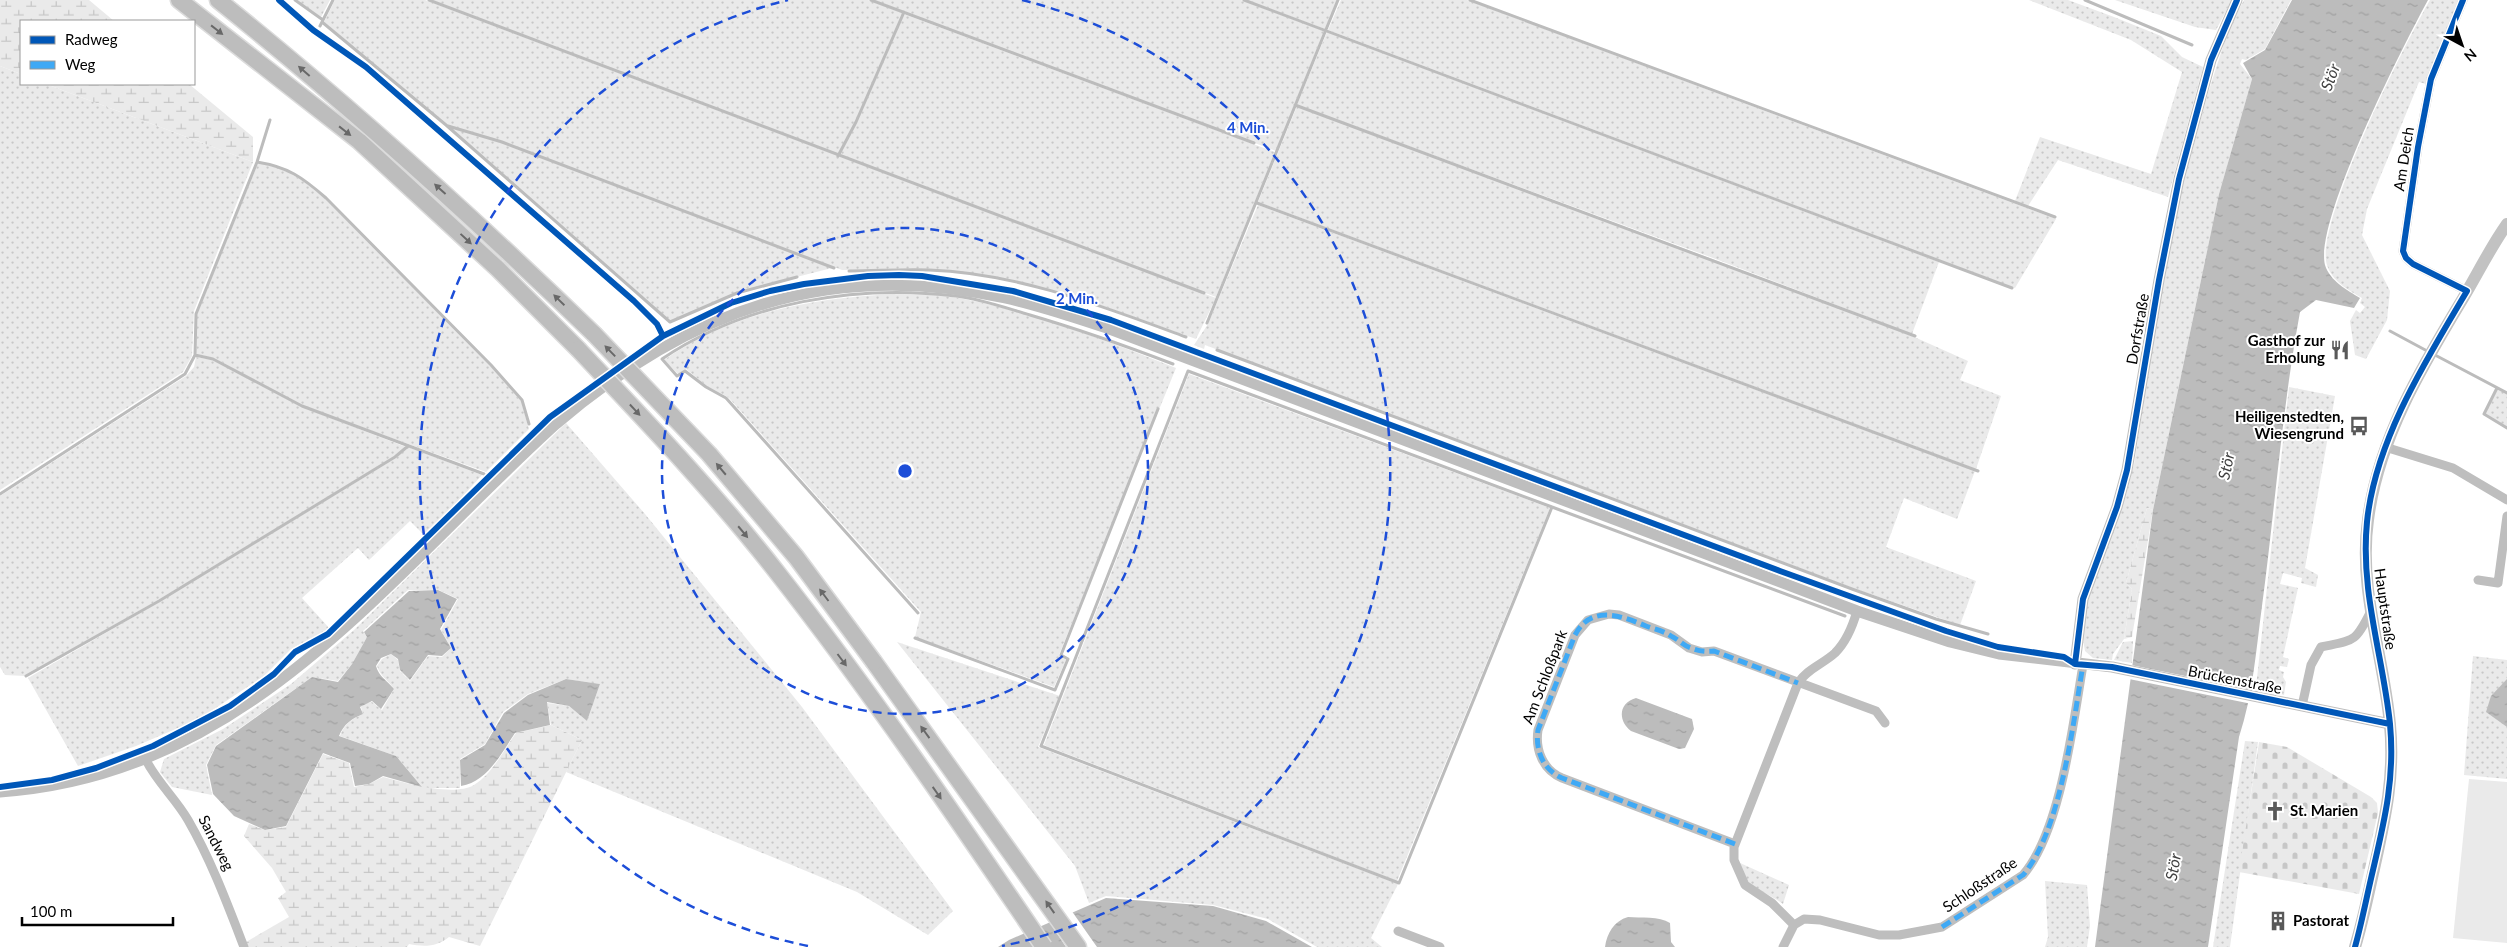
<svg xmlns="http://www.w3.org/2000/svg" width="2507" height="947" viewBox="0 0 2507 947" font-family="Lato,sans-serif">
<defs>
<pattern id="grass-dots" width="8" height="8" patternUnits="userSpaceOnUse" patternTransform="scale(1.25)"><rect width="8" height="8" fill="#eaeaea"/><path d="M2 2h.1M6 6h.1" fill="none" stroke="#c7c7c7" stroke-width="1.8" stroke-linecap="round"/></pattern>
<pattern id="wetland-marsh" width="20" height="14" patternUnits="userSpaceOnUse" patternTransform="scale(1.25)"><rect width="20" height="14" fill="#eaeaea"/><path d="M1 5h8M5 5V1M11 12h8M15 12V8" fill="none" stroke="#c7c7c7"/></pattern>
<pattern id="cemetery-stones" width="16" height="16" patternUnits="userSpaceOnUse" patternTransform="scale(1.25)"><rect width="16" height="16" fill="#eaeaea"/><path d="M2 7V4a2 2 0 0 1 4 0v3zM10 15v-3a2 2 0 0 1 4 0v3z" fill="#c7c7c7"/></pattern>
<pattern id="water-ripples" width="26" height="14" patternUnits="userSpaceOnUse" patternTransform="scale(1.25)"><rect width="26" height="14" fill="#bcbcbc"/><path d="M2 4q2-2 4 0t4 0M15 11q2-2 4 0t4 0" fill="none" stroke="#a0a0a0"/></pattern>
</defs>
<rect width="100%" height="100%" fill="#fff"/>
<path fill="url(#grass-dots)" d="M297 0H330L321 17Z
M335 0H425L1216 298 1196 339 1089 301 1003 279 931 269 842 270 502 142 447 125 324 22Z
M432 0H868L903 13 856 121 838 155Z
M874 0H1241L1324 31 1276 151Z
M1246 0H1337L1325 29Z
M1341 0H1467L2056 219 2015 288 1328 30Z
M2029 0H2068L2114 17 2161 36 2182 57 2203 67 2168 197 2058 160 2028 206 2015 201 2040 137 2151 174 2182 72 2131 40Z
M2115 0H2232L2216 30 2195 27Z
M2244 0H2291L2265 49 2246 60 2242 59 2240 64 2252 79 2219 194 2153 510 2147 508 2126 583 2132 589 2124 639 2113 654 2112 660 2093 658 2085 651 2082 634 2086 606 2126 494 2134 464 2157 317 2183 183 2208 93 2229 28Z
M2430 0H2460L2426 84 2419 82 2367 209 2362 235 2390 291 2387 320 2366 359 2355 355 2350 321 2356 310 2360 313 2365 307 2360 303 2362 298C2348 290 2332 281 2327 265 2314 225 2406 41 2430 0Z
M904 14 1275 152 1216 297 839 155 857 122Z
M1327 32 1939 262 1912 334 1713 258 1297 105Z
M0 66 21 74V84H46L253 162 194 311 192 356 183 372 0 490Z
M1297 106 1712 259 1912 336 1968 361 1960 380 2001 396 1976 469 1258 202Z
M449 127 502 143 832 268 738 292 670 321Z
M258 163C289 169 302 179 325 199L490 366 521 401 529 429 486 472 303 406 214 358 196 354 197 314Z
M1258 205 1975 471 1957 519 1904 498 1886 547 1976 581 1960 625 1853 588 1205 345 1204 349 1194 345 1208 324Z
M894 294C915 295 938 294 959 298 1033 312 1105 340 1176 368L1059 655 1066 660 1054 687 915 637 921 612 728 397 708 387 686 369 678 374 664 360C731 312 814 298 894 294Z
M196 357 213 360 302 407 406 447 395 456 158 600 25 676 5 675 0 667V496L186 376 194 367Z
M1189 374 1550 508 1397 881 1044 745Z
M2289 387 2335 396 2305 568 2318 575 2316 587 2301 583 2302 578 2283 573 2280 584 2298 588 2283 657 2289 659 2287 667 2280 666 2279 670 2284 672 2283 677 2286 682 2284 695 2256 687Z
M2498 389 2507 394V427L2485 413Z
M566 423 645 514 802 707 953 911 928 935 857 892 566 772 582 740 551 725 547 703 569 706 587 721 600 684 566 679 528 694 503 712 485 744 460 759V788H423L396 756 340 736C344 724 352 719 363 714L361 707 366 703 372 702 382 710 394 689C388 680 380 676 377 666L382 659 391 654 398 660 400 671 410 681 428 656 442 657 451 648 441 630 458 599 439 590H408L363 631 367 637 352 664 338 681 312 677 216 745 206 765 212 795 172 787 160 772 164 759 223 729 291 684 354 630Z
M408 447 482 475 426 537 410 521 369 560 358 548 302 598 330 629 291 649 264 676 199 719 136 746 78 766 28 678 159 602 396 458Z
M2133 641 2132 663 2114 660 2123 642Z
M897 642 1060 696 1038 747 1398 884 1371 938 1382 947H1317L1268 919 1213 905 1106 896 1089 903 1075 866Z
M2473 656 2507 660V779L2464 775Z
M2245 741 2258 742 2230 947H2213Z
M1740 863 1789 885 1783 904C1766 891 1743 888 1740 863Z
M2045 881 2087 885 2090 926 2087 947H2045L2048 937Z"/>
<path fill="url(#wetland-marsh)" d="M0 0H89L114 21H21V74L0 66Z
M46 84H189L253 137V162Z
M2147 508 2153 510 2132 637 2124 639 2132 589 2126 583Z
M551 725 582 740 480 946 449 937C437 947 424 947 409 944L407 947H248L246 942 289 917 278 898 286 892 272 868 244 836 249 824 265 830 286 827 323 754 349 763 354 787 369 784 383 777C406 783 453 797 474 785 492 774 504 750 516 733Z"/>
<path fill="url(#cemetery-stones)" d="M2259 742 2287 747 2371 797 2377 803 2378 813 2359 894 2239 872Z"/>
<path fill="#eaeaea" d="M2469 779 2507 782V943L2453 938Z"/>
<path fill="url(#water-ripples)" d="M2292 0H2428C2404 44 2314 221 2325 265 2330 281 2347 290 2360 298L2354 308 2316 300 2300 312C2282 409 2275 508 2262 606 2256 650 2253 695 2239 737L2208 947H2095L2153 510 2219 194 2252 79 2243 63 2265 50Z
M438 590 457 599 440 629 451 648 442 656 428 655 410 680 400 670 398 659 391 654 381 658 376 666C379 677 387 680 394 689L381 709 372 701 360 707 363 714C351 719 344 724 339 736L396 756 422 787 383 776 369 784 355 786 350 763 323 753 286 826 265 830 234 816 213 794 207 765 216 746 312 677 338 682 352 664 367 637 364 632 409 591Z
M566 679 600 684 587 721 569 706 547 702 550 725 515 733C501 754 487 782 461 786L460 760 485 745 504 713 528 695Z
M2507 679V727L2486 712 2491 696Z
M1636 698 1692 719 1694 729 1685 748 1679 749 1631 731C1618 721 1618 703 1636 698Z
M1106 898 1213 906 1266 921 1312 947H998L1009 940Z
M1628 917C1641 918 1659 916 1670 923L1671 942 1675 947H1605C1607 933 1614 921 1628 917Z"/>
<path fill="#fff" d="M2131 665 2254 690 2252 704 2129 679Z
M1071 910 1097 947H1066L1048 920Z"/>
<g fill="none" stroke-linecap="round" stroke-linejoin="round">
<path stroke="#bcbcbc" stroke-width="3" d="M295 0 323 20
M429 0 1204 293
M871 0 1254 143
M1244 0 2012 288
M1470 0 2055 217
M2085 0 2192 45
M322 22 446 125 670 322 737 293 797 277
M320 26 333 0
M1295 105 1915 336
M448 126 502 142 834 268
M838 156 856 122 904 12
M257 162C288 167 302 177 326 198L491 365 522 400 529 424
M1257 203 1978 471
M849 271C876 271 903 269 929 270 1018 273 1104 307 1186 337
M1207 323 1338 0
M2390 331 2429 352
M1217 350 1852 589 1936 619 1988 634
M195 355 213 359 302 406 484 474
M2435 355 2507 393
M1188 371 1552 507 1399 883 1041 746Z
M2497 388 2484 414 2507 428
M0 494 185 374 195 355 196 314 257 162 270 120
M1552 507 1845 616
M918 613 726 398 706 387 685 371 677 376 662 359C746 302 856 284 956 296 981 299 1006 308 1030 315 1078 329 1126 346 1173 364
M915 638 1055 690 1068 659 1061 655 1158 409
M26 676 159 601 395 457 408 446"/>
<defs>
<path id="motorway" d="M179 0 359 141 498 269 578 349
M218 0C349 105 473 217 594 334
M874 662 1078 947"/>
</defs>
<use href="#motorway" stroke="#dbdbdb" stroke-width="19"/>
<path stroke="#bebebe" stroke-width="9" d="M2463 0 2431 79 2418 147 2403 251 2406 258 2413 264 2467 291
M2385 447 2453 468 2507 500
M2478 580 2498 583 2507 516
M2302 706 2311 665 2321 647C2354 640 2355 643 2370 613
M146 760C157 782 176 799 188 820 211 860 227 903 244 947
M1735 844 1562 778C1543 770 1535 750 1538 730L1575 635 1588 620 1609 614 1619 615 1671 635 1689 648 1702 652 1714 651 1876 711 1885 723
M1794 925 1772 903 1745 885 1734 860V847L1798 683C1807 669 1823 664 1835 653 1846 642 1853 625 1857 611
M1398 931 1440 947
M1783 947 1794 925 1804 919 1820 920 1879 935H1899L1942 927 2023 875C2061 831 2073 723 2083 665"/>
<path stroke="#bebebe" stroke-width="11" d="M2075 664 2083 599 2117 507 2127 470 2159 280 2179 179 2211 60 2237 0
M0 792C248 775 387 577 556 424 690 310 829 259 1005 298 1039 305 1073 317 1107 328L1857 611 1950 642 1999 654 2112 667 2390 724"/>
<path stroke="#c2c2c2" stroke-width="12" d="M2355 947C2363 921 2368 895 2374 869 2385 819 2395 776 2390 725 2384 656 2358 590 2368 520 2378 440 2421 368 2462 300 2477 275 2490 248 2507 224"/>
<use href="#motorway" stroke="#bdbdbd" stroke-width="16"/>
<defs>
<path id="motorway-bridge" d="M594 334 709 454 796 557 874 662
M578 349C646 421 715 493 776 571 871 692 958 820 1044 947"/>
</defs>
<use href="#motorway-bridge" stroke="#dbdbdb" stroke-width="19" stroke-linecap="butt"/>
<use href="#motorway-bridge" stroke="#bdbdbd" stroke-width="16"/>
<path stroke="#3fa9f5" stroke-width="5" stroke-dasharray="10 5" stroke-linecap="butt" d="M1735 844 1562 778C1543 770 1535 750 1538 730L1575 635C1591 604 1622 616 1646 626 1654 629 1664 631 1671 636 1678 639 1684 646 1691 648 1698 651 1705 652 1714 651L1798 683
M1942 927 2023 875C2061 831 2073 723 2083 665"/>
<defs>
<path id="cycleway" d="M279 0 313 30 366 67 634 301 657 324 663 336
M2075 664 2083 599 2117 507 2127 470 2159 280 2179 179 2211 60 2237 0
M0 787 52 780 96 768 153 746 230 706 274 674 295 652 328 634 550 417 663 336 731 303 770 291 804 284 868 276 899 275 922 276 1013 291 1111 320 1780 571 1946 631 1998 647 2064 657 2075 664 2112 667 2390 724
M2355 947C2362 922 2367 895 2373 870 2385 819 2395 777 2390 724 2383 656 2360 592 2367 522 2375 441 2426 360 2467 291L2413 264 2406 258 2403 251 2418 147 2431 79 2463 0"/>
</defs>
<use href="#cycleway" stroke="#fff" stroke-width="9"/>
<use href="#cycleway" stroke="#0057b8" stroke-width="6"/>
</g>
<defs><path id="oneway-solid" d="M-6-.8H1V-3.2L6.5 0L1 3.2V.8H-6Z" transform="scale(1.25)"/></defs>
<g fill="#686868">
<use href="#oneway-solid" transform="translate(217 30) rotate(38)"/>
<use href="#oneway-solid" transform="translate(304 71) rotate(-139)"/>
<use href="#oneway-solid" transform="translate(345 131) rotate(38)"/>
<use href="#oneway-solid" transform="translate(440 189) rotate(-138)"/>
<use href="#oneway-solid" transform="translate(466 239) rotate(43)"/>
<use href="#oneway-solid" transform="translate(559 300) rotate(-136)"/>
<use href="#oneway-solid" transform="translate(610 351) rotate(-134)"/>
<use href="#oneway-solid" transform="translate(635 410) rotate(47)"/>
<use href="#oneway-solid" transform="translate(721 469) rotate(-130)"/>
<use href="#oneway-solid" transform="translate(743 532) rotate(50)"/>
<use href="#oneway-solid" transform="translate(824 595) rotate(-127)"/>
<use href="#oneway-solid" transform="translate(842 660) rotate(53)"/>
<use href="#oneway-solid" transform="translate(925 732) rotate(-126)"/>
<use href="#oneway-solid" transform="translate(937 793) rotate(55)"/>
<use href="#oneway-solid" transform="translate(1050 907) rotate(-125)"/>
</g>
<g fill="none" stroke="#1d4ed8" stroke-width="2.5" stroke-dasharray="9 6">
<circle cx="905" cy="471" r="243"/>
<path d="M808 946A485 485 0 0 1 788 0M1022 0A485 485 0 0 1 1002 946"/>
</g>
<defs>
<symbol id="restaurant-bare" viewBox="-9 -9 18 18"><path d="M-5-6h1v4h1v-4h1v4h1v-4h1v5L-1.5 .5V6h-2V.5L-5-1ZM5-6V6H3V1.5H1.5Q1.5-4 5-6Z" fill="#595959" stroke="#fff" stroke-width="2.5" paint-order="stroke"/></symbol>
<symbol id="bus-bare" viewBox="-9 -9 18 18"><path d="M-5-6H5V4H4V6H2V4H-2V6H-4V4H-5ZM-3.5-4V0h7V-4ZM-3.5 1.2v1.5H-2V1.2ZM2 1.2v1.5H3.5V1.2Z" fill="#595959" stroke="#fff" stroke-width="2.5" paint-order="stroke"/></symbol>
<symbol id="church-bare" viewBox="-9 -9 18 18"><path d="M-1.2-6h2.4v3.5h3.3v2.4h-3.3V6h-2.4V-.1h-3.3v-2.4h3.3Z" fill="#595959" stroke="#fff" stroke-width="2.5" paint-order="stroke"/></symbol>
<symbol id="building-bare" viewBox="-9 -9 18 18"><path d="M-4-6H4V6H1V3H-1V6H-4ZM-2.5-4.3h1.7v1.8h-1.7ZM.8-4.3h1.7v1.8H.8ZM-2.5-1h1.7V.8h-1.7ZM.8-1h1.7V.8H.8Z" fill="#595959" stroke="#fff" stroke-width="2.5" paint-order="stroke"/></symbol>
</defs>
<g fill-rule="evenodd">
<use href="#restaurant-bare" x="2326" y="336" width="28" height="28"/>
<use href="#bus-bare" x="2345" y="412" width="28" height="28"/>
<use href="#church-bare" x="2261" y="797" width="28" height="28"/>
<use href="#building-bare" x="2264" y="907" width="28" height="28"/>
</g>
<g text-anchor="middle" stroke-width="4" stroke-linejoin="round" paint-order="stroke">
<g font-size="15" fill="#000" stroke="#fff">
<text transform="translate(2404 159) rotate(-81)" y="5">Am Deich</text>
<text transform="translate(2138 329) rotate(-80)" y="5">Dorfstraße</text>
<text transform="translate(2385 609) rotate(82)" y="5">Hauptstraße</text>
<text transform="translate(1545 677) rotate(-69)" y="5">Am Schloßpark</text>
<text transform="translate(2235 680) rotate(11)" y="5">Brückenstraße</text>
<text transform="translate(216 843) rotate(63)" y="5">Sandweg</text>
<text transform="translate(1980 885) rotate(-34)" y="5">Schloßstraße</text>
</g>
<g font-size="15" font-weight="bold" fill="#000" stroke="#fff" text-anchor="end">
<text x="2325" y="346">Gasthof zur<tspan x="2325" dy="17">Erholung</tspan></text>
<text x="2344" y="422">Heiligenstedten,<tspan x="2344" dy="17">Wiesengrund</tspan></text>
<text x="2290" y="816" text-anchor="start">St. Marien</text>
<text x="2293" y="926" text-anchor="start">Pastorat</text>
</g>
<g font-size="16" font-style="italic" fill="#414141" stroke="#fff">
<text transform="translate(2330 77) rotate(-70)" y="6">Stör</text>
<text transform="translate(2226 466) rotate(-78)" y="6">Stör</text>
<text transform="translate(2173 867) rotate(-80)" y="6">Stör</text>
</g>
</g>
<circle cx="905" cy="471" r="8" fill="#1d4ed8" stroke="#fff" stroke-width="2.5"/>
<g font-size="15" text-anchor="middle" font-weight="bold" fill="#1d4ed8" stroke="#fff" stroke-width="4" stroke-linejoin="round" paint-order="stroke">
<text x="1248" y="133">4 Min.</text>
<text x="1077" y="304">2 Min.</text>
</g>
<rect x="20" y="20" width="175" height="65" fill="#ffffff" stroke="#999999"/>
<rect x="30" y="36" width="25" height="8" fill="#0057b8" stroke="#999999"/>
<text x="65" y="45" font-size="15" fill="#000000">Radweg</text>
<rect x="30" y="61" width="25" height="8" fill="#3fa9f5" stroke="#999999"/>
<text x="65" y="70" font-size="15" fill="#000000">Weg</text>
<g transform="translate(2462 45) rotate(140)" stroke="#ffffff" stroke-width="4" paint-order="stroke">
<path d="M0-4L9 19L0 12L-9 19Z" fill="#000000"/>
<text y="-8" font-size="14" font-weight="bold" text-anchor="middle" fill="#000000">N</text>
</g>
<path d="M22 917v8h151v-8" fill="none" stroke="#000000" stroke-width="2.5"/>
<text x="30" y="917" font-size="15" fill="#000000" stroke="#ffffff" stroke-width="4" paint-order="stroke">100 m</text>
</svg>
